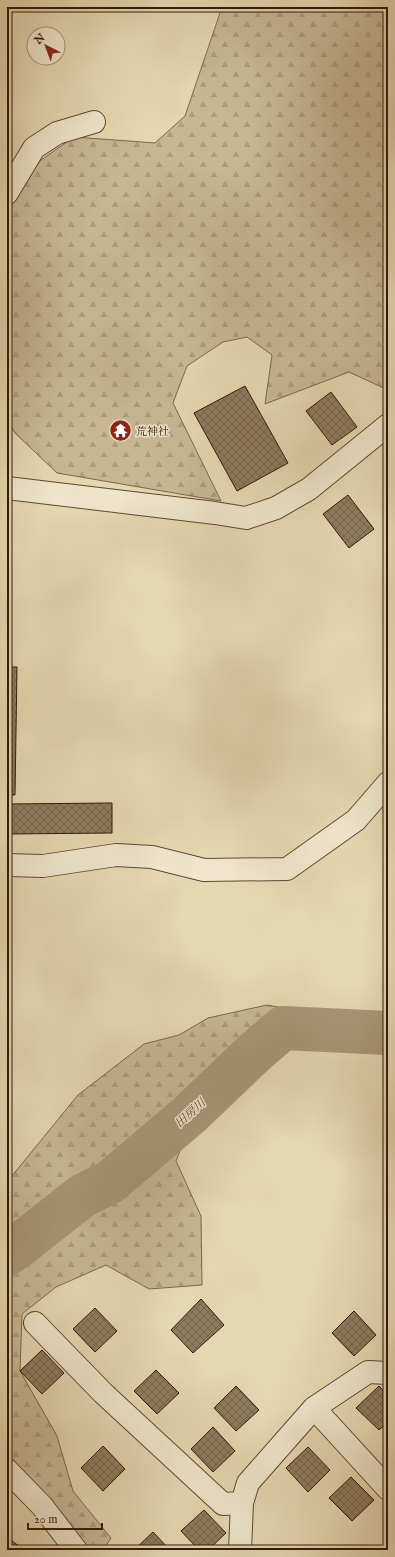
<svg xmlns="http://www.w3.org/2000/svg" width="395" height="1557" viewBox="0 0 395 1557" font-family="'IM FELL English','Noto Serif JP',serif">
<defs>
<pattern id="forest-firs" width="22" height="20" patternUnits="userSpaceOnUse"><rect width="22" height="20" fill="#c7b793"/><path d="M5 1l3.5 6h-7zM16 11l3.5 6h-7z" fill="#ab9d7d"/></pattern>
<pattern id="building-cross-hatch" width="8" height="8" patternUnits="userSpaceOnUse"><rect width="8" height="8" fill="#8f7b5f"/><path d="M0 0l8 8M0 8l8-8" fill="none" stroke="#75644c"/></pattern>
</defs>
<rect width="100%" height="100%" fill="#e5d7b0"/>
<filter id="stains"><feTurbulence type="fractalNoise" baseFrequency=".005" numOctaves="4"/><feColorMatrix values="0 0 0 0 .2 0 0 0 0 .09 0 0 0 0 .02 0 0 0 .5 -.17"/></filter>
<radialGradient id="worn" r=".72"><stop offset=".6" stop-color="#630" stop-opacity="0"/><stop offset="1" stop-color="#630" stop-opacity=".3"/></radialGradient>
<path fill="url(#forest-firs)" stroke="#7c684e" d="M222 7H388V390L349 372 265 404 272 355 247 337 223 342 187 366 173 403 221 501 57 473 15 433 7 419V213L34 165 74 137 155 143 185 116Z
M267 1005 306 1012V1030L198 1106 176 1161 201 1216 202 1285 149 1289 106 1265 56 1287 22 1314 20 1371 57 1436 73 1491 111 1538 103 1550H75L7 1467V1182L78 1095 144 1044 179 1035 208 1018Z"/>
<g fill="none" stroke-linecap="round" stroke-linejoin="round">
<path stroke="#a89677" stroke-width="44" d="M7 1254 20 1245 82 1196 110 1182 189 1115 255 1052 283 1028 388 1033"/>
</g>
<path fill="url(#building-cross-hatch)" stroke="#321808" d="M245 386 288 463 237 491 194 413Z
M331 392 357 427 332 445 306 411Z
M348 495 374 529 349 548 323 514Z
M7 667H17L15 795H7Z
M112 803V833L7 834V804Z
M201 1299 224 1325 193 1353 171 1330Z
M95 1308 117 1331 95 1352 73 1329Z
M354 1311 376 1335 354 1356 332 1333Z
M42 1350 64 1373 42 1394 20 1371Z
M156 1370 179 1393 157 1414 134 1391Z
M236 1386 259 1410 236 1431 214 1408Z
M379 1386 388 1396V1422L379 1430 356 1408Z
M213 1427 235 1451 213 1472 191 1449Z
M103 1446 125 1469 103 1491 81 1468Z
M308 1447 330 1470 308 1492 286 1468Z
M351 1477 374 1500 352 1521 329 1498Z
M204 1510 226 1533 208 1550H199L181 1531Z
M153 1532 170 1550H134Z
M7 1537 24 1550H7Z"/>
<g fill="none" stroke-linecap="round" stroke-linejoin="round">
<defs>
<path id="minor" d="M7 193 34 148 57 133 94 122
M7 488 215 513 246 518 276 508 309 489 388 425
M7 865 43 866 116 855 152 857 204 870 287 869 356 820 388 783
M35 1323 103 1393 223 1504 242 1503
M314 1408 388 1489
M7 1470 42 1506 76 1550
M240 1550 242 1503 248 1483 314 1408 368 1372 388 1373"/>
</defs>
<use href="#minor" stroke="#5f4832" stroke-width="24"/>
<use href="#minor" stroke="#eee5cc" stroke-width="22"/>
</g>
<defs>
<symbol id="temple-disc" viewBox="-11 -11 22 22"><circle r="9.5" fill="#8f2418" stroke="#eee5cc"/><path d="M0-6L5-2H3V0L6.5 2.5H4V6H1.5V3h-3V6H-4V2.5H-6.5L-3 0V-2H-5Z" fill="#fff"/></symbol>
</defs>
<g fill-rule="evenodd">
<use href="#temple-disc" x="108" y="418" width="25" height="25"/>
</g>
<g text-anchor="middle" stroke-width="3" stroke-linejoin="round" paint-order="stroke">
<g font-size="11" fill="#321808" stroke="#eee5cc" text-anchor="start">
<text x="136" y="435">荒神社</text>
</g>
<g font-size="12" font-style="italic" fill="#614a34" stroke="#eee5cc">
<text transform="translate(190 1113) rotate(-42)" y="4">田房川</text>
</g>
</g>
<rect width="395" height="1557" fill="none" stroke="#e5d7b0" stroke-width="24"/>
<rect x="8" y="8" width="379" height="1541" fill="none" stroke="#321808" stroke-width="2"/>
<rect x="12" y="12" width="371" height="1533" fill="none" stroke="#321808"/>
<g transform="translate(46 46) rotate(318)"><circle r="19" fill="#eee5cc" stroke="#a3937e"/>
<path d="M0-3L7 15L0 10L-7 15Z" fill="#8f2418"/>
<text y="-6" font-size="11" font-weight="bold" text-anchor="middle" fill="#321808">N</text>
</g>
<path d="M28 1523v6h74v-6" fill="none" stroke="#321808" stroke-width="2"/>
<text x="34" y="1523" font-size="12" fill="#321808" stroke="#eee5cc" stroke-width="3" paint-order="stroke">20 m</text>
<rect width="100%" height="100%" filter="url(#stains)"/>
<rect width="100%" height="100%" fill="url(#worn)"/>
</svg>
